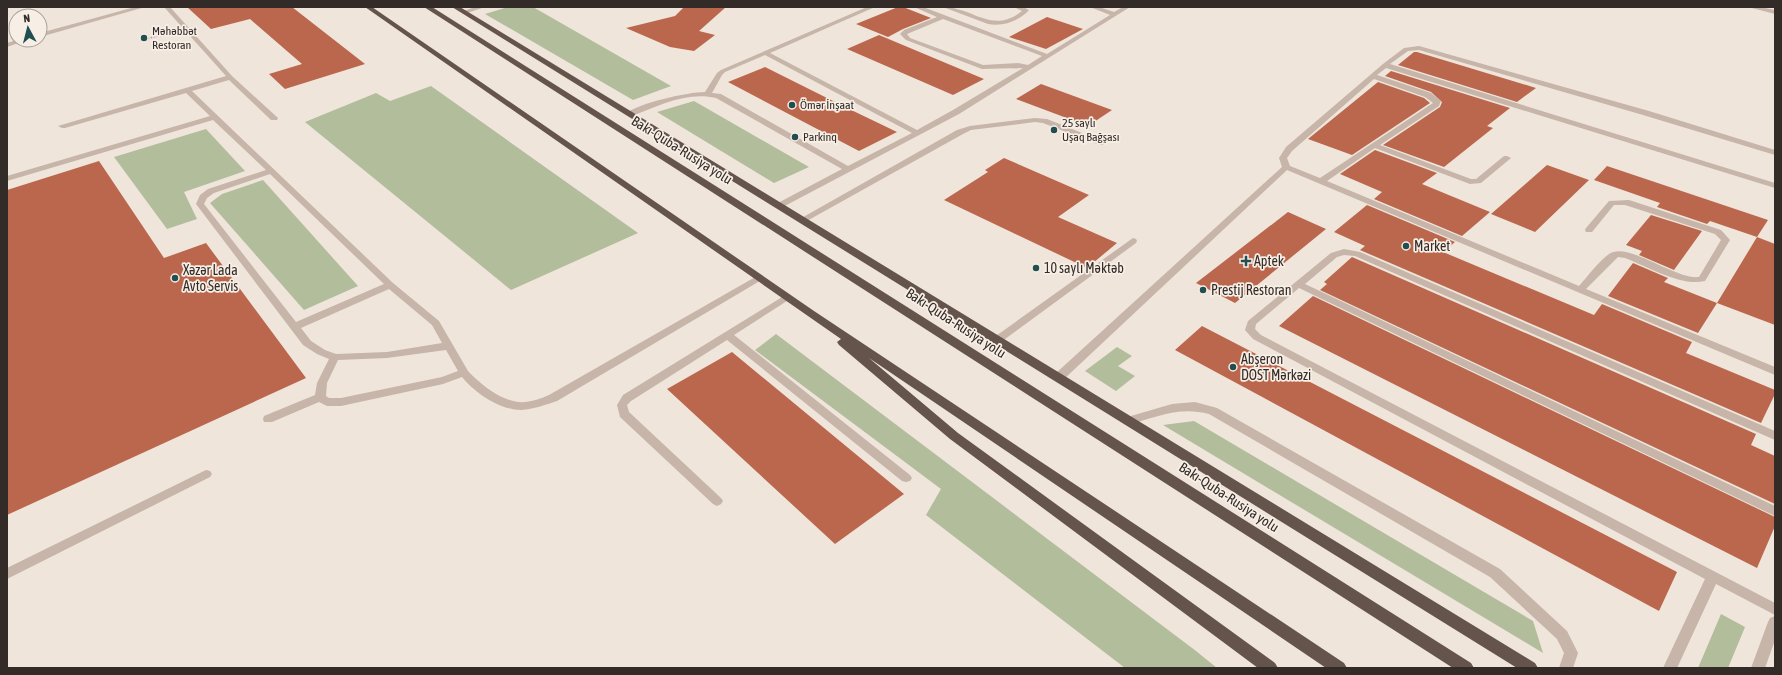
<svg xmlns="http://www.w3.org/2000/svg" width="1782" height="675" viewBox="0 0 1782 675" font-family="'Asap Condensed',sans-serif">
<rect width="100%" height="100%" fill="#efe5db"/>
<path fill="#b2bd9c" d="M508 7H533L671 86 633 100 485 14Z
M431 86 638 233 511 290 305 122 376 93 390 101Z
M694 101 809 167 774 183 657 112Z
M206 129 245 171 184 192 197 219 167 229 114 157Z
M263 180 358 286 304 310 210 203 222 194Z
M776 334 1196 651 1217 668H1125L926 515 941 489 755 350Z
M1117 347 1132 356 1118 366 1135 376 1116 391 1085 371Z
M1194 421 1533 621 1543 653 1163 425Z
M1721 614 1745 627 1728 668H1698Z"/>
<path fill="#bb674d" d="M187 7H292L365 64 285 89 269 74 302 64 250 19 211 29Z
M684 7H726L699 31 715 35 694 51 670 47 626 28 675 16Z
M898 7H903L931 18 903 29 888 37 856 24Z
M1047 17 1083 29 1046 49 1009 37Z
M879 35 984 79 953 95 847 49Z
M1414 52H1417L1536 88 1517 102 1398 65Z
M765 67 845 107 897 132 859 151 728 82Z
M1391 71 1510 108 1487 126 1493 128 1444 167 1383 145 1440 107 1442 102 1431 92 1385 76Z
M1378 82 1424 98 1430 103 1352 155 1308 139Z
M1041 84 1112 110 1088 126 1016 99Z
M1375 150 1437 173 1422 184 1490 212 1462 236 1374 199 1382 192 1340 174Z
M1004 158 1089 195 1058 217 1117 243 1087 268 944 200 988 172 985 170Z
M99 161 164 258 206 243 306 378 7 515V190Z
M1547 165 1589 180 1535 232 1491 214Z
M1607 166 1768 220 1757 237 1710 221 1707 224 1657 207 1660 203 1594 180Z
M1367 205 1455 242 1443 252 1594 315 1602 304 1692 342 1686 353 1775 390V394L1761 423 1360 250 1365 246 1334 232Z
M1288 212 1326 229 1235 303 1196 283Z
M1651 215 1702 231 1674 270 1639 255 1642 251 1626 245Z
M1757 237 1775 244V325L1717 303Z
M1352 257 1756 434 1751 445 1775 456V504L1320 290 1327 284 1324 282Z
M1633 263 1668 278 1664 282 1717 303 1698 333 1608 296Z
M1313 296 1775 517V526L1757 568 1279 326Z
M1202 326 1677 572 1659 611 1175 350Z
M732 352 904 494 835 544 667 389Z"/>
<g fill="none" stroke-linecap="round" stroke-linejoin="round">
<path stroke="#b1a092" stroke-width="1.5" stroke-dasharray="1.5 1.5" stroke-linecap="butt" d="M142 40 170 33"/>
<path fill="#c6b5a8" fill-rule="evenodd" d="M164 7H170L232 76 278 118 277 120H271L229 80 192 91 393 283 439 321 468 371C480 384 500 400 518 402 529 403 540 399 549 395L757 276H763L765 278 557 401C545 405 534 409 521 410 500 410 475 393 462 377L443 384 341 406H327L319 402 272 422H264L263 419 264 416 315 395 317 383 329 359 317 354 303 345 196 204 200 195 208 189 266 170 213 120 7 181V176L210 116 186 93 65 128H62L58 126 226 76ZM270 174 384 284 296 322 204 204 207 198 214 193ZM389 289 432 325 442 343 387 352 336 354 325 350 311 341 301 328ZM446 350 458 371 442 377 341 398H329L326 396 327 383 338 360 387 358Z
M475 7H485L464 14 461 12Z
M867 7H875L770 53 917 130 953 110 1023 68 982 69 906 40 900 34 904 30 937 17 914 7H923L1047 54 1110 15 1090 7H1099L1114 12 1123 7H1130L959 114 779 209 775 206 776 204 842 169 716 98C687 91 658 106 632 116H629L625 114C638 103 688 92 705 92L717 73 721 70ZM943 19 1042 56 1028 65 1018 63 983 65 910 38 907 34ZM765 55 912 133 848 166 721 94 712 93 722 75 725 72Z
M943 7C973 7 992 35 1022 11L1014 7H1023L1029 10C1019 21 1003 27 988 24Z
M1419 46 1649 111 1775 150V155L1643 115 1419 50 1408 51 1390 64 1775 183V188L1386 68 1377 75 1431 93 1441 101 1439 106 1380 145 1471 179H1476L1504 156H1507L1511 158 1481 183 1470 184 1375 148 1327 181 1579 286C1588 276 1598 262 1609 254 1628 241 1675 280 1699 277L1721 240 1715 234 1625 205H1614L1592 232H1586L1585 230 1586 228 1609 201 1629 200 1721 230 1730 240 1705 281C1682 287 1648 267 1625 258L1618 257 1586 289 1775 367V375L1287 170 1063 380H1055L1054 377 1055 374 1282 167 1279 158 1286 147 1383 64 1404 48ZM1374 79 1425 97 1433 103 1320 178 1290 166 1287 158 1292 151Z
M1035 118 1047 119 1107 143 1103 145H1100L1043 123 1035 122 971 130 963 134 805 222H799L798 220 957 130 970 126Z
M1133 238 1136 239 1137 241 1136 243 1001 342H993L992 340 993 338Z
M1344 249 1360 252 1775 431V440L1355 256 1344 255 1337 257 1305 284 1775 506V516L1299 288 1256 324 1255 329 1261 335 1775 603V615L1716 584 1677 668H1663L1705 579 1253 339 1245 330 1248 321 1331 253Z
M787 294 790 295 792 297 790 299 734 335 910 475 912 478 910 481 906 482 902 481 727 340 631 401 627 405 629 412 721 498 723 501 721 504 717 506 713 504 620 417 617 405 623 395Z
M1195 402 1217 408 1500 569 1567 631 1578 653 1573 668H1559L1564 653 1557 639 1490 577 1209 414C1180 406 1156 417 1128 425L1124 424 1123 421 1124 418 1172 404Z
M206 470 210 471 212 474 210 477 7 579V568Z
M1775 616V640L1765 668H1751L1768 622 1770 618Z"/>
<path fill="#c6b5a8" fill-rule="evenodd" d="M135 7H145L40 37V33Z
M1748 7H1760L1775 10V14Z
M17 40H27L7 47V43Z"/>
<path fill="#64544c" fill-rule="evenodd" d="M365 7H372L814 311 1344 663 1347 668H1326L869 358 958 433 1275 663 1278 668H1258L950 439 839 345 837 342 841 339Z
M424 7H432L1471 663 1474 668H1453Z
M452 7H460L1535 663 1538 668H1517Z"/>
</g>
<g fill="#214e51" stroke="#f7efe6" stroke-width="1.5">
<circle cx="144" cy="38" r="4"/>
<circle cx="792" cy="105" r="4"/>
<circle cx="1054" cy="130" r="4"/>
<circle cx="795" cy="137" r="4"/>
<circle cx="1406" cy="246" r="4"/>
<path d="M1244 255h4v4h4v4h-4v4h-4v-4h-4v-4h4z"/>
<circle cx="1036" cy="268" r="4"/>
<circle cx="175" cy="278" r="4"/>
<circle cx="1203" cy="290" r="4"/>
<circle cx="1233" cy="367" r="4"/>
</g>
<g text-anchor="middle" stroke-width="3.5" stroke-linejoin="round" paint-order="stroke">
<g font-size="12" fill="#332b27" stroke="#f7efe6" text-anchor="start">
<text x="152" y="35">Məhəbbət<tspan x="152" dy="14">Restoran</tspan></text>
<text x="800" y="109">Ömər İnşaat</text>
<text x="1062" y="127">25 saylı<tspan x="1062" dy="14">Uşaq Bağşası</tspan></text>
<text x="803" y="141">Parkinq</text>
</g>
<g font-size="14" fill="#332b27" stroke="#f7efe6">
<text transform="translate(682 150) rotate(32)" y="5">Bakı-Quba-Rusiya yolu</text>
<text transform="translate(956 323) rotate(33)" y="5">Bakı-Quba-Rusiya yolu</text>
<text transform="translate(1229 497) rotate(33)" y="5">Bakı-Quba-Rusiya yolu</text>
</g>
<g font-size="14" fill="#332b27" stroke="#f7efe6" text-anchor="start">
<text x="1414" y="251">Market</text>
<text x="1254" y="266">Aptek</text>
<text x="1044" y="273">10 saylı Məktəb</text>
<text x="183" y="275">Xəzər Lada<tspan x="183" dy="16">Avto Servis</tspan></text>
<text x="1211" y="295">Prestij Restoran</text>
<text x="1241" y="364">Abşeron<tspan x="1241" dy="16">DOST Mərkəzi</tspan></text>
</g>
</g>
<rect width="1782" height="675" fill="none" stroke="#332b27" stroke-width="16"/>
<g transform="translate(28 28) rotate(353)"><circle r="19" fill="#f7efe6" stroke="#a9a19a"/>
<path d="M0-3L7 15L0 10L-7 15Z" fill="#214e51"/>
<text y="-6" font-size="11" font-weight="bold" text-anchor="middle" fill="#332b27">N</text>
</g>
</svg>
